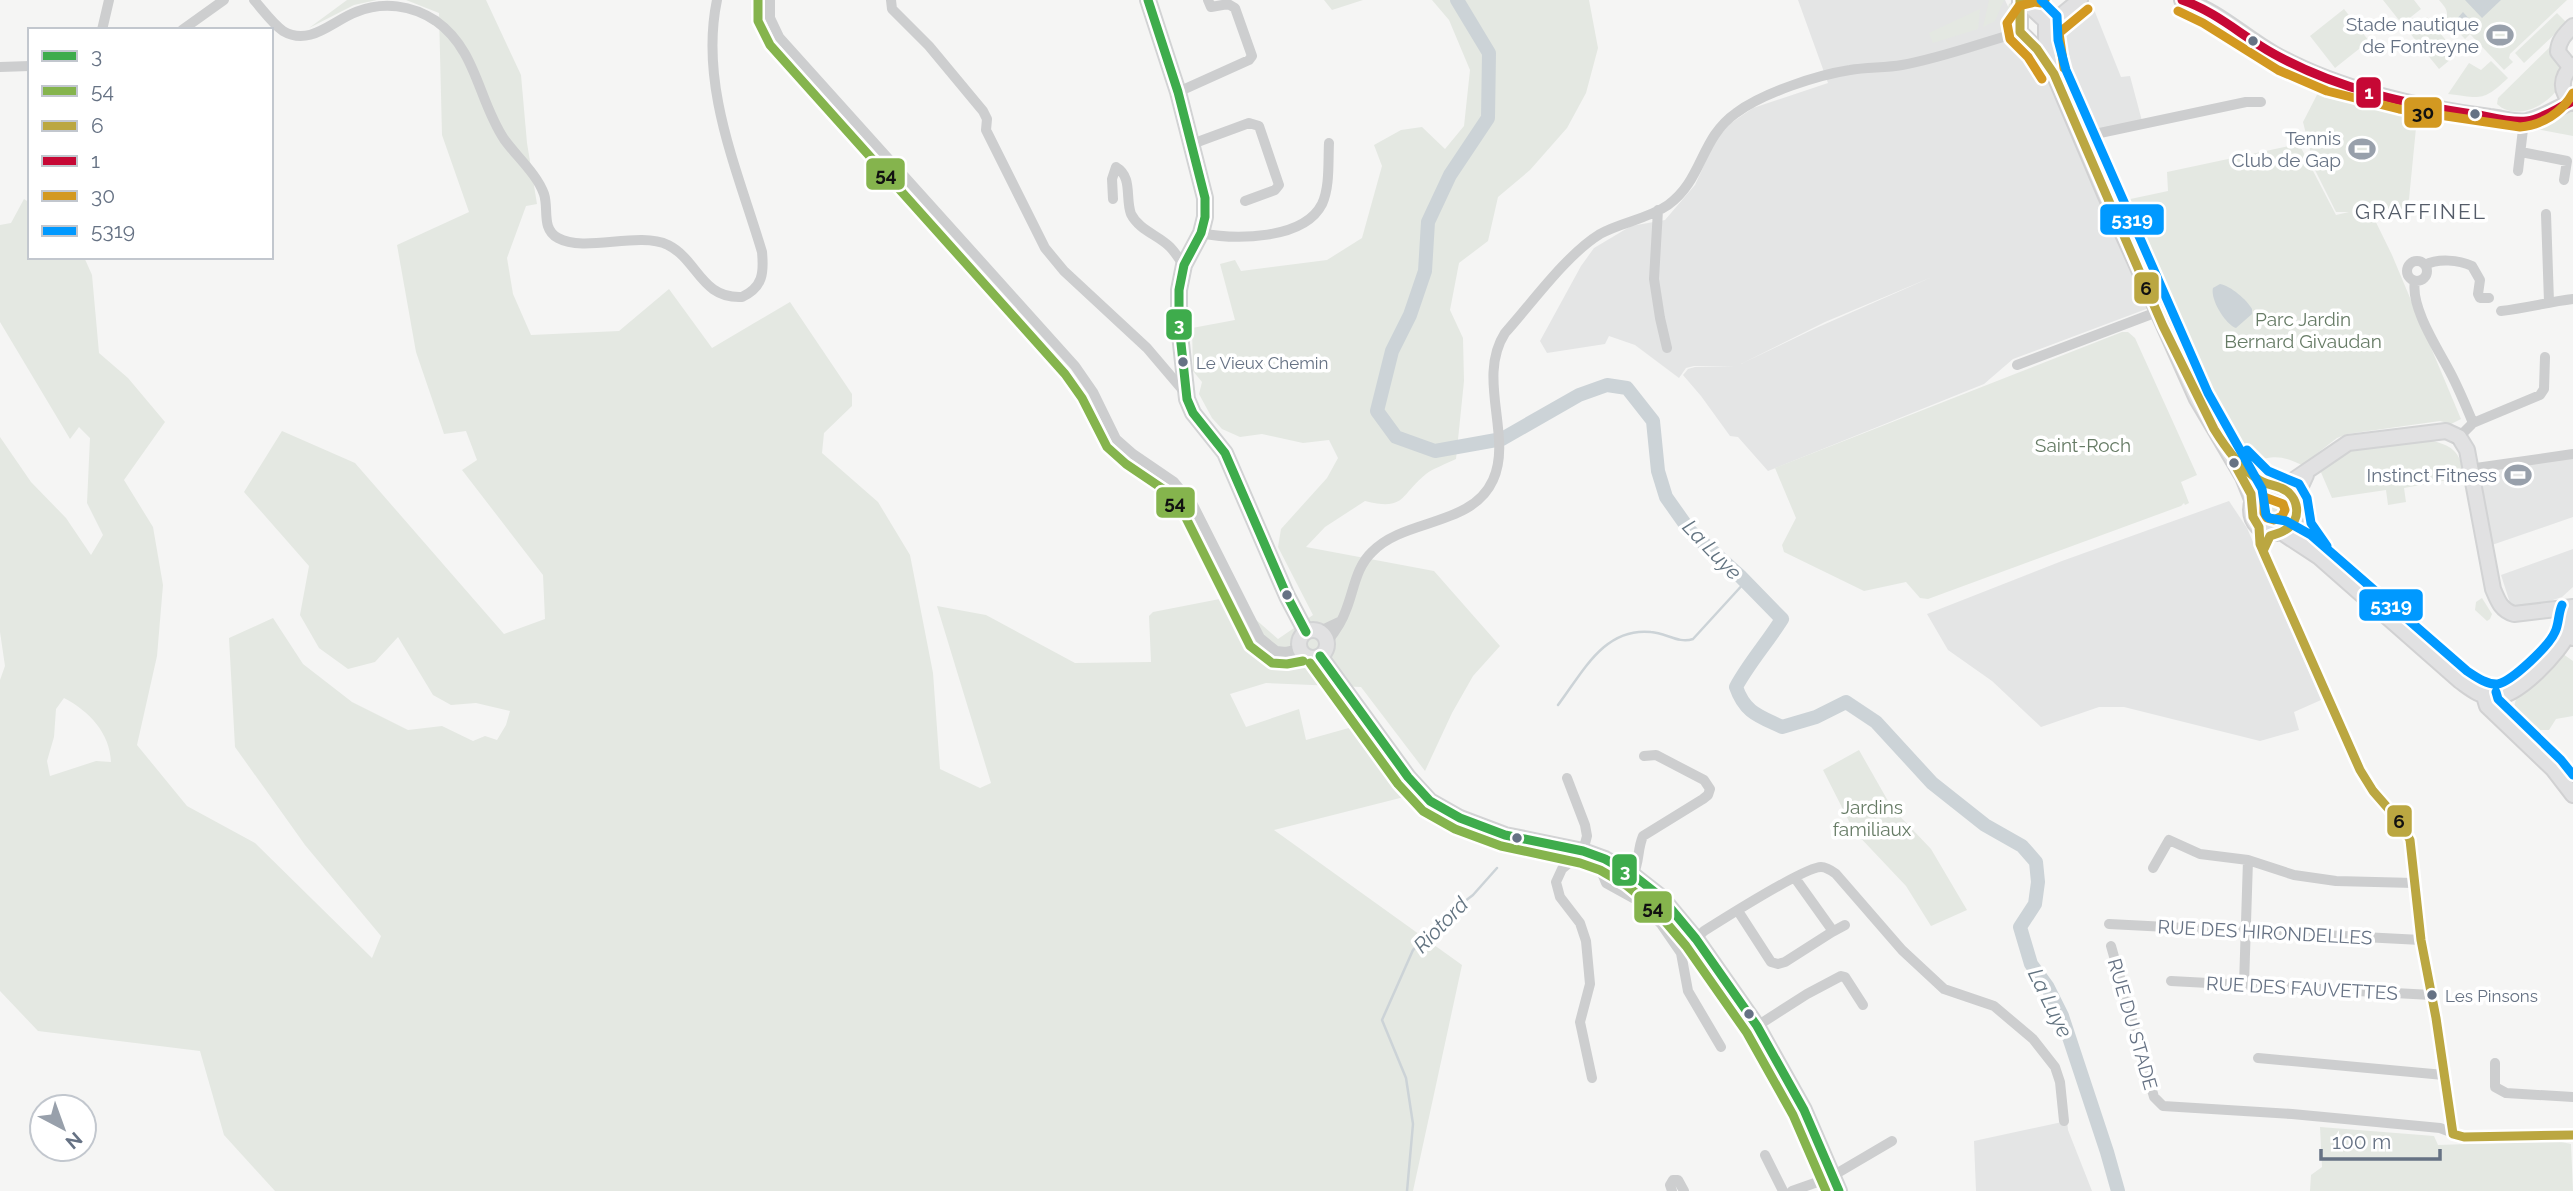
<svg xmlns="http://www.w3.org/2000/svg" width="2573" height="1191" viewBox="0 0 2573 1191" font-family="Raleway,sans-serif">
<rect width="100%" height="100%" fill="#f5f5f4"/>
<path fill="#e4e5e5" fill-rule="evenodd" d="M1798 0H2005L2026 46 2053 82 2107 204 2102 207 2149 308 2013 359 1984 384 1768 471 1738 437 1730 436 1701 396 1683 375 1688 369 1695 367 1735 366H1694L1686 368 1679 378 1635 345 1609 336 1605 344 1547 353 1540 341 1581 266 1594 248 1631 226 1665 220 1695 185 1716 139 1731 123 1753 108 1828 83ZM1932 277 1816 328 1741 364 1825 322Z
M2093 7 2121 77 2130 76 2142 121 2092 132 2068 76 2059 48 2063 29 2067 24Z
M2573 457V517L2489 546 2476 473Z
M2229 501 2247 528 2321 700 2294 712 2299 730 2260 741 2124 707H2099L2041 727 1992 681 1948 650 1927 614 2062 561Z
M2573 549V587L2562 597 2541 604 2511 606 2501 575Z
M2067 1121 2068 1130 2092 1191H1976L1974 1141Z"/>
<path fill="#e4e8e2" fill-rule="evenodd" d="M347 0H377L354 5 309 28Z
M406 0H486L521 75 527 143 537 204 526 206 507 258 513 294 531 335 619 331 669 289 712 348 790 302 852 394V406L824 433 822 453 878 502 910 555 933 673 940 769 980 788 991 783 937 606 986 615 1075 663 1151 662 1149 616 1153 612 1230 597 1278 639 1313 615 1278 547 1281 529 1327 478 1338 458 1329 440 1303 443 1262 434 1240 437 1222 429 1212 418 1199 394 1202 382 1193 371 1192 328 1235 320 1220 264 1235 260 1241 271 1327 260 1362 238 1382 166 1374 145 1401 130 1422 127 1445 149 1464 126 1470 70 1449 20 1432 0H1589L1598 48 1586 93 1567 128 1530 170 1498 197 1488 241 1459 263 1450 310 1463 338 1464 381 1456 459C1446 464 1434 468 1426 474 1399 496 1406 511 1365 501L1325 527 1306 547 1434 571 1500 646 1473 676 1452 713 1425 771 1361 687 1266 683 1230 694 1246 727 1299 709 1306 740 1363 724 1408 796 1274 830 1462 965 1413 1191H275L224 1135 200 1051 38 1031 0 991V680L5 666 0 632V437L31 482 66 518 91 555 103 535 87 503 90 438 79 427 70 439 0 322V225L11 223 24 199 30 203V257H84L92 275 99 353 128 378 165 422 124 480 153 527 163 585 157 656 137 745 187 806 255 843 372 958 381 936 305 845 235 747 229 638 273 618 303 664 352 702 408 730 442 726 473 741 485 736 497 740 506 725 510 711 476 703 451 705 433 695 398 637 375 662 348 669 319 648 300 615 309 566 244 492 282 431 355 463 504 634 545 619 543 575 462 470 477 460 466 431 444 434 416 352 397 245 469 212 442 135 439 13ZM64 698C89 711 110 733 111 762L96 761 50 776 47 761 54 737 56 709Z
M1324 0H1363L1332 10Z
M1989 0H2004L1995 21 1983 27Z
M2015 0C2015 17 2017 27 2000 34L2009 4Z
M2383 0H2414L2421 9 2402 24Z
M2439 0H2567L2510 54 2509 58 2513 62 2504 70 2470 34 2465 39 2446 19C2449 11 2445 7 2439 0Z
M1980 9 1978 29 1933 43 1929 33Z
M2344 9 2369 41 2335 68 2310 36Z
M2557 13 2567 23 2524 63 2515 53Z
M2427 17 2457 54 2439 69 2409 32Z
M2556 41C2559 49 2565 59 2565 67 2567 96 2520 126 2497 104L2498 98Z
M2491 61 2508 78C2483 102 2481 98 2448 94L2469 63 2481 70Z
M2322 85 2357 97 2426 112 2423 128H2416L2409 199 2405 208 2384 212 2370 210 2392 255 2461 419 2451 424 2440 421 2347 434 2337 438 2302 465C2282 456 2276 455 2255 461L2237 442 2214 403 2121 201 2168 191 2167 172 2299 144 2336 215 2349 212H2336L2315 170 2303 122Z
M2573 108V136L2530 128V123Z
M2122 332H2128L2135 338 2197 475 2181 482 2189 503 2185 505 2184 503 2181 506 1928 599 1920 598 1906 582 1864 591 1784 552 1782 545 1796 518 1775 468Z
M2426 439C2453 446 2459 449 2465 477L2404 488 2406 502 2388 505 2386 490 2332 498 2320 470 2348 450Z
M2258 510a17 17 0 1 1 34 0a17 17 0 1 1-34 0Z
M2482 598 2492 614 2490 619 2487 621 2475 610 2476 602Z
M2563 654 2573 661V716L2556 719 2549 730H2541L2539 735 2573 764 2572 767 2535 737 2512 715 2516 699Z
M1859 750 1892 808 1931 849 1967 910 1931 926 1906 886 1854 831 1823 770Z
M2320 1127 2434 1136 2438 1145 2557 1141 2571 1144 2573 1191H2310L2311 1175 2322 1167Z"/>
<path fill="#ccd3d7" d="M2465 0H2501L2482 18Z
M2463 12 2473 23 2464 32 2454 22Z
M2220 284C2231 286 2247 300 2252 309V314L2236 328C2225 324 2210 299 2213 288Z"/>
<g fill="none" stroke-linecap="round" stroke-linejoin="round">
<path stroke="#ccd3d7" stroke-width="2.5" d="M1558 705C1583 672 1604 627 1651 632 1666 633 1679 644 1693 639L1746 581
M1407 1191 1413 1124 1406 1078 1382 1020 1413 950 1452 911 1473 895 1497 868"/>
<path stroke="#ccd3d7" stroke-width="14" d="M1457 0 1489 53 1488 118 1450 175 1428 222 1425 271 1410 315 1392 351 1377 411 1396 437 1435 451 1502 439 1579 395 1607 385 1627 388 1653 421 1658 471 1666 497 1690 531 1740 576 1782 619C1767 643 1749 663 1736 687 1745 713 1759 716 1782 727L1816 717 1846 702 1876 722 1932 783 1985 825 2022 846 2036 862 2038 882 2035 904 2020 927 2031 964 2047 986 2062 1016 2107 1152 2118 1191"/>
<defs>
<path id="secondary" d="M1148 0 1178 92 1205 198V217L1201 233 1184 265 1179 290V325L1187 399 1193 413 1225 453 1287 596 1306 632
M2182 0C2219 11 2242 36 2274 54 2336 89 2419 108 2490 117 2501 118 2516 123 2527 121 2540 119 2559 107 2571 102
M2047 27 2080 0
M2570 67 2558 52C2558 41 2565 34 2573 26
M2282 488 2348 443 2446 431 2459 437 2467 450 2493 589C2498 601 2501 610 2514 614L2573 607
M2295 499 2306 475
M1299 644a14 14 0 1 1 28 0a14 14 0 1 1-28 0Z
M1320 656 1408 777 1430 801 1460 818 1505 835 1583 851 1605 859 1633 875 1661 897 1696 939 1757 1026 1804 1110 1839 1191"/>
<path id="primary" d="M2020 0V32L2037 49 2049 67
M2023 0 2046 21V42L2054 74 2105 194 2197 399 2243 477 2253 502
M2573 65C2560 77 2559 92 2573 103
M2251 510a23 23 0 1 1 46 0a23 23 0 1 1-46 0Z
M2281 532 2319 557 2460 681C2470 688 2480 697 2494 697 2517 698 2561 652 2569 631
M2573 638 2568 627 2573 610
M2484 696 2487 706 2553 769 2573 795"/>
</defs>
<use href="#secondary" stroke="#d2d3d4" stroke-width="18"/>
<use href="#primary" stroke="#d1d1d2" stroke-width="18"/>
<path stroke="#cdcecf" stroke-width="10" d="M254 0C263 10 272 23 283 31 310 47 332 21 356 12 383 1 412 5 436 21 477 50 478 100 504 139 516 156 537 174 544 194 549 209 541 229 558 238 585 253 638 231 668 245 698 260 701 299 742 297 763 287 764 273 762 252 738 171 699 86 717 0
M770 0V18L779 37 1075 366 1093 392 1116 439 1133 454 1174 482 1193 505 1260 638 1276 651 1286 652 1300 649
M891 0 892 9 929 46 983 111 987 119 986 130 1045 248 1064 271 1147 348 1187 395
M102 30 109 0
M182 30 224 0
M0 67 30 66
M1178 92 1249 60 1252 56 1235 8 1228 4 1211 7 1208 0
M2081 137 2246 102H2261
M1192 144 1249 123 1259 126 1279 185 1275 190 1245 201
M2521 152 2567 161 2564 180
M2518 171 2524 121
M1113 199 1112 179 1116 167C1133 177 1125 198 1131 214 1139 230 1158 235 1170 247 1175 252 1179 259 1184 265
M1658 210 1654 279 1660 318 1667 348
M2546 214 2549 302
M1201 233C1235 240 1304 240 1322 204 1330 187 1328 162 1329 143
M2407 271a10 10 0 1 1 20 0a10 10 0 1 1-20 0Z
M2425 265C2438 258 2459 260 2472 266L2480 280 2478 294 2480 298H2489
M2415 281C2410 307 2438 349 2450 372 2459 389 2466 406 2473 423
M2501 311C2526 308 2549 302 2573 299
M2017 365 2157 312
M2456 440 2473 423 2540 395 2544 389 2545 357
M2469 469 2573 454
M2259 527V538L2266 558 2360 770 2373 791 2401 823 2410 840 2421 940 2436 1018 2453 1134
M2263 551 2264 545 2273 533
M1320 631 1339 622
M1327 642C1335 632 1342 622 1346 610 1354 590 1356 567 1372 552 1404 518 1472 527 1493 480 1513 437 1476 378 1505 333 1532 303 1566 255 1600 234 1621 222 1648 219 1668 205 1703 180 1700 138 1736 113 1763 93 1817 75 1850 70 1867 67 1885 68 1902 65 1942 58 1981 43 2020 32
M1567 778 1585 825 1587 836 1583 851 1562 869 1556 882 1560 897 1580 923 1586 941 1590 984 1580 1022 1592 1078
M1605 859 1602 873 1606 883 1635 899 1661 924 1681 953 1688 991 1721 1047
M2153 868 2169 840 2200 854 2248 860 2294 875 2336 881 2414 883
M1633 875C1640 861 1637 850 1643 836L1703 799 1708 795 1710 789 1704 780 1656 755 1644 756
M1738 911 1771 962 1778 964 1785 962 1832 932 1830 927 1795 878
M2109 924 2421 940
M1832 932 1845 925
M1696 939 1704 931C1723 919 1805 867 1821 867 1827 867 1832 871 1836 874L1902 950 1944 989 1994 1006 2033 1039 2055 1067 2060 1082 2064 1121
M2111 946 2154 1097 2163 1106 2292 1114 2440 1128 2464 1137 2573 1135
M2171 981 2432 995
M2244 985 2248 860
M1757 1026 1807 994 1841 976 1845 977 1863 1005
M2258 1058 2444 1075
M2495 1063V1087L2506 1093 2573 1097
M1765 1155 1783 1191
M1672 1191 1670 1185 1673 1180H1678L1684 1191
M1792 1191 1829 1178 1892 1141"/>
<use href="#secondary" stroke="#e1e1e2" stroke-width="14"/>
<use href="#primary" stroke="#e1e1e2" stroke-width="14"/>
<defs>
<path id="bus-1" d="M1148 0 1178 92 1205 198V217L1201 233 1184 265 1179 290V325L1187 399 1193 413 1225 453 1287 596 1306 632
M1320 656 1408 777 1430 801 1460 818 1505 835 1583 851 1605 859 1633 875 1661 897 1696 939 1757 1026 1804 1110 1839 1191"/>
<path id="bus-2" d="M758 0V21L770 45 1065 374 1082 398 1107 447 1126 464 1166 491 1183 512 1250 646 1272 663 1287 664 1303 661
M1310 663 1398 784 1423 811 1455 829 1501 846 1580 863 1600 870 1626 885 1652 906 1686 946 1747 1033 1793 1115 1826 1191"/>
<path id="bus-3" d="M2020 0V32L2037 49 2054 74 2163 326 2214 429C2225 447 2239 466 2256 478 2264 485 2272 484 2281 488 2299 495 2303 520 2285 530 2281 533 2275 534 2270 536L2263 551 2360 770 2373 791 2401 823 2410 840 2421 940 2436 1018 2453 1134
M2234 463 2251 494 2253 517 2259 527 2260 544 2267 560
M2453 1134 2464 1137 2573 1135"/>
<path id="bus-4" d="M2182 0C2217 12 2243 37 2274 54 2337 89 2409 105 2479 115 2494 118 2512 123 2527 121 2542 119 2557 108 2571 102"/>
<path id="bus-5" d="M2178 11 2203 23 2278 70 2327 91 2399 109 2520 127C2542 125 2562 113 2573 93
M2064 68 2059 33 2088 9
M2042 79 2028 57 2010 39 2007 23 2019 6 2035 2 2041 3 2045 0
M2264 497 2283 504 2285 510 2282 516 2274 520 2267 518 2264 513Z"/>
<path id="bus-6" d="M2041 0 2057 16 2058 40 2066 70 2208 393 2262 489 2266 515 2269 518 2286 521 2311 535 2467 671C2476 677 2487 685 2498 684 2512 681 2549 646 2555 632 2559 624 2558 614 2562 605
M2247 450 2268 471 2299 484 2307 498 2311 523 2327 546
M2496 692 2498 699 2561 760 2573 775"/>
</defs>
<use href="#bus-1" stroke="#fff" stroke-width="14"/>
<use href="#bus-2" stroke="#fff" stroke-width="14"/>
<use href="#bus-3" stroke="#fff" stroke-width="14"/>
<use href="#bus-4" stroke="#fff" stroke-width="14"/>
<use href="#bus-5" stroke="#fff" stroke-width="14"/>
<use href="#bus-6" stroke="#fff" stroke-width="14"/>
<use href="#bus-1" stroke="#3eac4c" stroke-width="9"/>
<use href="#bus-2" stroke="#85b44d" stroke-width="9"/>
<use href="#bus-3" stroke="#bba741" stroke-width="9"/>
<use href="#bus-4" stroke="#c60835" stroke-width="9"/>
<use href="#bus-5" stroke="#d39921" stroke-width="9"/>
<use href="#bus-6" stroke="#09f" stroke-width="9"/>
</g>
<defs>
<symbol id="stadium-bare" viewBox="-9 -9 18 18"><path d="M0-5a6.5 5 0 1 0 0 10a6.5 5 0 1 0 0-10ZM-3.5-1.8h7v3.6h-7Z" fill="#98a0ab" stroke="#fff" stroke-width="2.5" paint-order="stroke"/></symbol>
</defs>
<g fill-rule="evenodd">
<use href="#stadium-bare" x="2481" y="16" width="38" height="38"/>
<use href="#stadium-bare" x="2343" y="130" width="38" height="38"/>
<use href="#stadium-bare" x="2499" y="456" width="38" height="38"/>
</g>
<g fill="#667284" stroke="#fff" stroke-width="2.5">
<circle cx="2253" cy="41" r="6"/>
<circle cx="2475" cy="114" r="6"/>
<circle cx="1183" cy="362" r="6"/>
<circle cx="2234" cy="463" r="6"/>
<circle cx="1287" cy="595" r="6"/>
<circle cx="1517" cy="838" r="6"/>
<circle cx="2432" cy="995" r="6"/>
<circle cx="1749" cy="1014" r="6"/>
</g>
<g text-anchor="middle" stroke-width="7" stroke-linejoin="round" paint-order="stroke">
<g font-size="17" fill="#667284" stroke="#fff" text-anchor="start">
<text x="1196" y="369">Le Vieux Chemin</text>
<text x="2445" y="1002">Les Pinsons</text>
</g>
<g font-size="19" fill="#667284" stroke="#fff" text-anchor="end">
<text x="2479" y="31">Stade nautique<tspan x="2479" dy="22">de Fontreyne</tspan></text>
<text x="2341" y="145">Tennis<tspan x="2341" dy="22">Club de Gap</tspan></text>
<text x="2497" y="482">Instinct Fitness</text>
</g>
<g font-size="19" fill="#667b65" stroke="#fff">
<text x="2303" y="326">Parc Jardin<tspan x="2303" dy="22">Bernard Givaudan</tspan></text>
<text x="2083" y="452">Saint-Roch</text>
<text x="1872" y="814">Jardins<tspan x="1872" dy="22">familiaux</tspan></text>
</g>
<g font-size="19" fill="#667284" stroke="#fff">
<text transform="translate(2265 932) rotate(3)" y="7">RUE DES HIRONDELLES</text>
<text transform="translate(2302 988) rotate(3)" y="7">RUE DES FAUVETTES</text>
<text transform="translate(2133 1024) rotate(74)" y="7">RUE DU STADE</text>
</g>
<g font-size="21" letter-spacing="2" fill="#545c69" stroke="#fff">
<text x="2421" y="219">GRAFFINEL</text>
</g>
<g font-size="21" font-style="italic" fill="#627380" stroke="#fff">
<text transform="translate(1712 550) rotate(46)" y="7">La Luye</text>
<text transform="translate(1441 925) rotate(-46)" y="7">Riotord</text>
<text transform="translate(2050 1003) rotate(64)" y="7">La Luye</text>
</g>
</g>
<g stroke="#fff" stroke-width="2.5">
<rect x="2355" y="76" width="27" height="33" rx="7" fill="#c60835"/>
<rect x="2403" y="96" width="40" height="33" rx="7" fill="#d39921"/>
<rect x="865" y="157" width="41" height="34" rx="7" fill="#85b44d"/>
<rect x="2099" y="203" width="66" height="33" rx="7" fill="#09f"/>
<rect x="2133" y="271" width="27" height="34" rx="7" fill="#bba741"/>
<rect x="1165" y="308" width="28" height="33" rx="7" fill="#3eac4c"/>
<rect x="1155" y="486" width="41" height="33" rx="7" fill="#85b44d"/>
<rect x="2358" y="588" width="66" height="34" rx="7" fill="#09f"/>
<rect x="2386" y="804" width="27" height="34" rx="7" fill="#bba741"/>
<rect x="1611" y="853" width="27" height="34" rx="7" fill="#3eac4c"/>
<rect x="1633" y="890" width="40" height="34" rx="7" fill="#85b44d"/>
</g>
<g font-size="19" text-anchor="middle" font-weight="bold" fill="#fff">
<text x="2369" y="99">1</text>
<text x="2132" y="226">5319</text>
<text x="1179" y="331">3</text>
<text x="2391" y="612">5319</text>
<text x="1625" y="877">3</text>
</g>
<g font-size="19" text-anchor="middle" font-weight="bold" fill="#111">
<text x="2423" y="119">30</text>
<text x="886" y="181">54</text>
<text x="2146" y="295">6</text>
<text x="1175" y="509">54</text>
<text x="2399" y="828">6</text>
<text x="1653" y="914">54</text>
</g>
<rect x="28" y="28" width="245" height="231" fill="#ffffff" stroke="#c2c7ce" stroke-width="2"/>
<rect x="42" y="51" width="35" height="10" fill="#3eac4c" stroke="#c2c7ce" stroke-width="2"/>
<text x="91" y="63" font-size="21" fill="#667284">3</text>
<rect x="42" y="86" width="35" height="10" fill="#85b44d" stroke="#c2c7ce" stroke-width="2"/>
<text x="91" y="98" font-size="21" fill="#667284">54</text>
<rect x="42" y="121" width="35" height="10" fill="#bba741" stroke="#c2c7ce" stroke-width="2"/>
<text x="91" y="133" font-size="21" fill="#667284">6</text>
<rect x="42" y="156" width="35" height="10" fill="#c60835" stroke="#c2c7ce" stroke-width="2"/>
<text x="91" y="168" font-size="21" fill="#667284">1</text>
<rect x="42" y="191" width="35" height="10" fill="#d39921" stroke="#c2c7ce" stroke-width="2"/>
<text x="91" y="203" font-size="21" fill="#667284">30</text>
<rect x="42" y="226" width="35" height="10" fill="#0099ff" stroke="#c2c7ce" stroke-width="2"/>
<text x="91" y="238" font-size="21" fill="#667284">5319</text>
<g transform="translate(63 1128) rotate(139)"><circle r="33" fill="#ffffff" stroke="#c2c7ce" stroke-width="2"/>
<path d="M0-5L12 26L0 18L-12 26Z" fill="#98a0ab"/>
<text y="-10" font-size="19" font-weight="bold" text-anchor="middle" fill="#667284">N</text>
</g>
<path d="M2321 1149v10h119v-10" fill="none" stroke="#667284" stroke-width="3.5"/>
<text x="2332" y="1149" font-size="21" fill="#667284" stroke="#ffffff" stroke-width="5" paint-order="stroke">100 m</text>
</svg>
